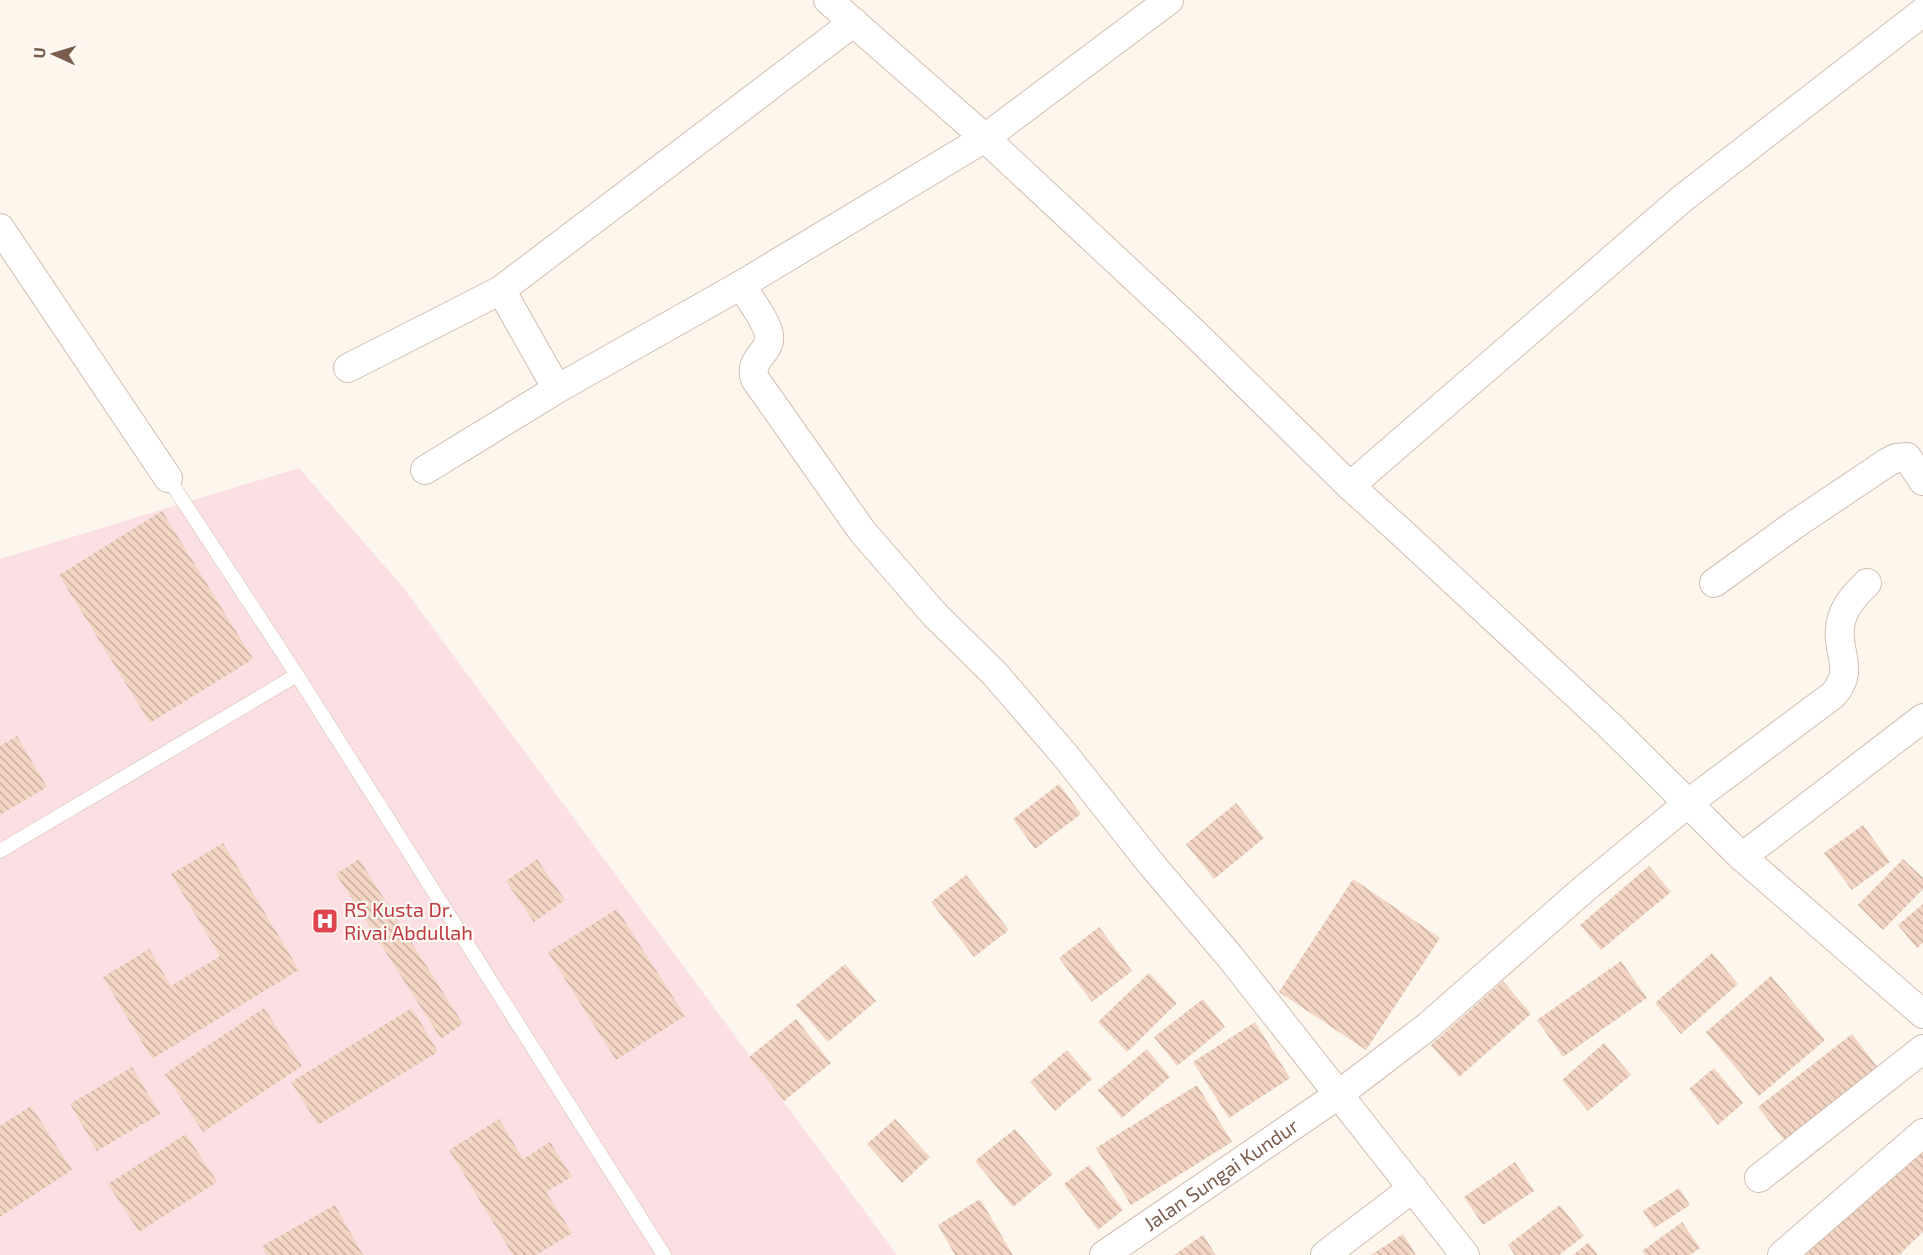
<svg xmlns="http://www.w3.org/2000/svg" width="1923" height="1255" viewBox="0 0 1923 1255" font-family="'Exo 2',sans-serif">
<defs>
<pattern id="building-back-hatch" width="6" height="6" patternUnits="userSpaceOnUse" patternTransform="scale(1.5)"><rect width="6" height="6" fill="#f3d5c3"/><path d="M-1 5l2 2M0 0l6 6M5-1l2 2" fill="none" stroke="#cab0a1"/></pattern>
</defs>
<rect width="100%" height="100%" fill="#fdf6ec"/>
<path fill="#fbdfe3" d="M299 468 402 586 897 1255H0V559Z"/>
<path fill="url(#building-back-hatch)" d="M162 511 253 659 150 723 59 575Z
M17 736 47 787 0 815V746Z
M1059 784 1081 814 1035 849 1013 819Z
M1236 803 1264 838 1214 879 1186 844Z
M1863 825 1890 862 1852 890 1824 853Z
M223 843 299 970 152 1059 103 977 149 949 171 986 220 956 171 874Z
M359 859 463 1024 441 1039 336 874Z
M537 859 565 900 534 922 506 881Z
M1903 859 1923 878V889L1883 930 1858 905Z
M1649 866 1671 892 1601 950 1580 925Z
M966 875 1009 930 974 957 931 902Z
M1353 879 1440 938 1366 1050 1279 992Z
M1923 904V943L1917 948 1898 925Z
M617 909 685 1016 616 1060 548 952Z
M1099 927 1132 971 1092 1002 1059 958Z
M1712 953 1738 984 1681 1034 1655 1003Z
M1621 961 1647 998 1563 1057 1537 1020Z
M845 964 876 1001 828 1042 796 1005Z
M1149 973 1177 1003 1127 1052 1098 1022Z
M1771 976 1825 1040 1759 1096 1706 1032Z
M1503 981 1531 1014 1459 1077 1431 1045Z
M1203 999 1225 1027 1177 1066 1154 1037Z
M264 1008 302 1066 203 1132 165 1074Z
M412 1008 438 1052 318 1125 291 1082Z
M796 1019 831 1063 784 1101 749 1057Z
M1255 1022 1290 1078 1229 1118 1193 1062Z
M1852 1034 1878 1068 1785 1141 1758 1107Z
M1604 1043 1631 1075 1588 1111 1562 1080Z
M1147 1049 1170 1077 1122 1118 1098 1090Z
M1067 1050 1092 1079 1055 1111 1030 1082Z
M132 1067 160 1114 97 1151 70 1104Z
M1714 1068 1743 1103 1718 1125 1689 1089Z
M1197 1085 1232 1142 1131 1205 1096 1148Z
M31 1106 72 1170 0 1217V1126Z
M499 1119 523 1159 550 1142 572 1177 546 1192 572 1233 536 1255H513L449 1150Z
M895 1119 930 1157 902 1183 867 1144Z
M1015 1129 1053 1174 1013 1207 975 1161Z
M186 1134 217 1182 139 1232 108 1184Z
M1923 1142V1232L1899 1255H1805Z
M1515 1162 1534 1191 1483 1225 1464 1197Z
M1089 1165 1123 1210 1098 1230 1064 1184Z
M1679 1188 1690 1205 1654 1228 1643 1211Z
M980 1199 1013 1255H955L938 1225Z
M335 1205 363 1255H267L262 1246Z
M1560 1205 1584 1236 1559 1255H1515L1508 1245Z
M1682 1222 1700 1248 1690 1255H1645L1642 1251Z
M1403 1234 1416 1255H1371Z
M1203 1235 1216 1255H1174Z
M1588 1243 1598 1255H1573Z"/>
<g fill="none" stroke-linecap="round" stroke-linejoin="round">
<defs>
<path id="lane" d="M168 478 297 675
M0 851 297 675 664 1255"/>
<g id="street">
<path d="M828 0 985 138 1190 329 1350 486 1400 531 1608 724 1742 857 1923 1014"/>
<path d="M0 228 168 478"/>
<path d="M741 285C748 297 768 322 769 336 771 354 748 357 755 379L862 531 935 615 994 673 1064 754 1152 865 1231 958 1465 1255"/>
<path d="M501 290 557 389"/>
<path d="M348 368 501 290 854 22"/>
<path d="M425 470 557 389 741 285 985 138 1169 0"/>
<path d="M1350 486 1683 198 1923 12"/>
<path d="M1714 583 1794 525 1888 462 1896 458 1907 457 1923 481"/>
<path d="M1742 857 1923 718"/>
<path d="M1759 1178 1923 1049"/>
<path id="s1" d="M1104 1255 1338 1095 1427 1027 1584 889 1687 804 1833 695C1858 668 1832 649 1842 618 1846 604 1857 593 1867 583"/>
<path d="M1325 1255 1413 1188"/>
<path d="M1782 1255 1923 1133"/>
</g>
</defs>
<use href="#lane" stroke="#d1beb0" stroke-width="15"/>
<use href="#street" stroke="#d1beb0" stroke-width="30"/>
<use href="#lane" stroke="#fff" stroke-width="14"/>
<use href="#street" stroke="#fff" stroke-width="28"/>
</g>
<defs>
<symbol id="hospital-square" viewBox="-11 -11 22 22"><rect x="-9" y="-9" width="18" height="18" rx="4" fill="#e0444e" stroke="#fffaf3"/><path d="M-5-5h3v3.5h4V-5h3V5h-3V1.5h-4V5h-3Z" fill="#fff"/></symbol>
</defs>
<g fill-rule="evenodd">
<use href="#hospital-square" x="310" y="906" width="30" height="30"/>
</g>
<g text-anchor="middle" stroke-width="4.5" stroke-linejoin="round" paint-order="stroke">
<g font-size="20" fill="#be3a42" stroke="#fffaf3" text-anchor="start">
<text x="344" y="917">RS Kusta Dr.<tspan x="344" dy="23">Rivai Abdullah</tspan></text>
</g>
<g font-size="20" fill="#7a5c4d" stroke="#fffaf3">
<text dy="7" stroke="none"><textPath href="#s1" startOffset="142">Jalan Sungai Kundur</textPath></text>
</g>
</g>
<g transform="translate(54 54) rotate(274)" stroke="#fffaf3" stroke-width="4.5" paint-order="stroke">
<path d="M0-4.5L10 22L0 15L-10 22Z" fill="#7a5c4d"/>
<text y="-9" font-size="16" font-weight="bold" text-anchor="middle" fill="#7a5c4d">U</text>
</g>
</svg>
